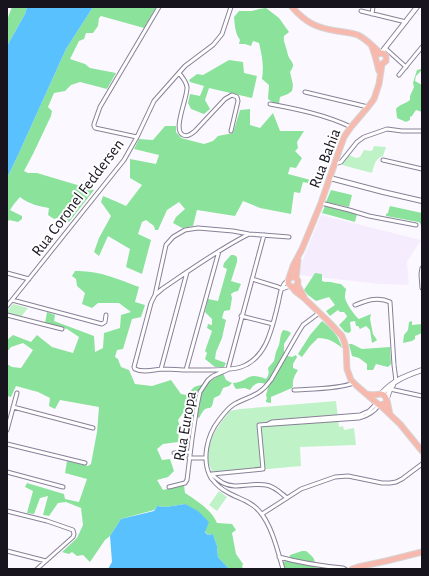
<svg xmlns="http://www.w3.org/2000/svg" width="429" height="576" viewBox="0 0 429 576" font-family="'Alegreya Sans',sans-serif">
<rect width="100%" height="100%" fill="#fbf9ff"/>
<path fill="#f5edfd" d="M321 215 421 240 407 262 409 285 380 284 299 275 301 265 304 257Z"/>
<path fill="#bff2c7" d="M374 146 386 147 383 156C375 159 374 165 372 173L342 165 349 155 356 158 360 157 364 150 372 151Z
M13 304 28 308 21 317 7 313V311Z
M336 401 339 427 343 426 344 430 354 428 356 445 300 447 301 466 214 474C198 452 216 428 230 411L240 409Z
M219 491 227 497 217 511 209 505Z"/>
<path fill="#8be29b" d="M12 7H27L25 14 7 46V20Z
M93 7H156L144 28 101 16 99 18 98 26 93 33H86L84 39 79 41 70 59 85 64 90 68 116 73 107 89 80 82 71 85 65 91 54 93 48 107 52 111 51 116 33 154 24 171 28 173H37L94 190 69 222 60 217 54 219 48 215 49 208C38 206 29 204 20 197L14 204 10 210 22 216V219L18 222 9 220 7 223V178L19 153 66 49Z
M266 8 279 18 289 32 284 36C283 41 285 43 286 48 287 50 287 52 288 55 290 62 297 63 290 72L293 85 292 91 288 94 280 97 279 104 274 103 268 99 269 85 262 79C264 66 262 55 259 43L253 41 251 46 245 44H239L240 40C235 33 235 26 234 17L239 11H252L259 9Z
M229 60 243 62 244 73 257 76 252 98 209 88 205 100 210 109 204 114 191 109 188 103 190 94 200 96 204 86 190 82 189 80 197 74 203 75Z
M422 68V72L421 71 416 76 415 81 422 85V112L416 110 412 116 410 117V120L406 122 397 118 396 109C400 104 405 104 410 100V96L414 87 413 83 417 70 421 69Z
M250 109V125L260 128 273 113 280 131H304L297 142 298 148 295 151 302 158 296 168 290 167 288 174 322 183 321 186 303 182 300 193 294 192 291 214 260 208 243 201 235 216 197 210 193 226 182 228 173 223 176 217 185 209 179 202 167 210 158 230H155L154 226 146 220 142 222 138 234 151 240 142 274 126 267 130 249 108 236 99 256 94 252 99 238 111 216 101 202 103 196 115 201 126 206 142 185 130 178V159L156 164 159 155 134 149 139 139 153 140 165 126H176V132L181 138 204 144 213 141 218 136 233 133 240 110Z
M331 190 352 195 349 207 326 202Z
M325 206 357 214 355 222 322 213Z
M390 206 422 213V228L420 223 418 222 386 216V214L388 213 389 209Z
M231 255H234L237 257V262L231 281 241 284 238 291 234 292 231 294 232 298 230 310 224 311 222 318 226 320 222 338 216 352 215 359 226 363 224 367H215L205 359 207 353 205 351 212 331 207 328 208 324 212 325V319L205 312 208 299 218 301 227 269 223 267 224 263Z
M75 271C98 270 118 279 139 287L135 302 145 305 141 317 132 319 123 349 117 350 115 357 118 359 121 367 129 370 135 384 152 386 171 380 181 394 187 395 194 387 207 383 223 373 226 380 232 383 229 386 223 388 220 395 214 398 212 406 210 408C203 408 202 413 199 418L183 413 178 420 181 430 179 432 178 442 163 444 157 449 162 460 170 459 174 471 168 477 157 480 163 490 184 485 185 493C197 501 212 510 217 523L232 524 236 530 232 533 236 554 243 564 242 567 244 569H229L218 557 217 546 213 534 208 535 185 504 166 507 157 506 154 510 121 519 110 536 105 540 90 562 83 555 77 556 72 552 69 554 62 552 77 538 83 525 81 508 66 502 58 503 49 516 43 515 48 496 40 498 34 514 27 513 33 491 25 487 27 483 64 494 65 499 79 502 87 479 65 473 67 461 88 466 91 464 97 432 99 407 60 400 55 409 49 406 50 398 38 392 16 386 11 397 7 396V364L12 367 21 368 33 350 23 343 11 347 7 352V340L13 335 31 342 37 335 52 347 73 353 79 337 67 329 45 323 47 312 55 315 54 321 94 336 95 352 103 348 104 333 120 328 121 315 131 312 119 303H98L92 308 82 304 85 293 77 286 76 279 72 276Z
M315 273 322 274V281L325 282C330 281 335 284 341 284L346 289C346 291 345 293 345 296 344 301 355 316 359 319L371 314 370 319 373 334 377 340 374 342 372 343 370 330 366 326 360 329 358 326H356L355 321 350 322 351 331 349 333 345 332 339 325 346 318 347 316 344 312H340L338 310 330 316 326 311 335 305 329 297 316 301 308 295 304 290Z
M322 321C331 328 339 336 342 348 335 342 328 338 318 338L310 346 302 357 298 354 310 335Z
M412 321V325L422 324V332L420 334 415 336V339L412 341 403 343 404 335 408 330 409 322Z
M283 330 288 331 291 333 284 344V352L288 356 292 357 296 355 297 357 293 364V368L298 370C295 375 292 380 293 386L292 388 271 397V403H270L266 402V400L267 399 266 395 268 388 266 384C259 382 254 383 250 390L245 388 236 389 234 386 233 383C249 382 246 371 266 379 269 375 269 373 268 368L274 361 276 352 279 345 281 334Z
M349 344H352L362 349 390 347 391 364 388 367 376 364 373 370H367V364L359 358 352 356Z
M302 551H306C313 557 317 559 313 567L338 569H284L283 562 289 560 290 555Z"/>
<path fill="#59c1fd" d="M27 7H93L66 49 19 153 7 178V46L25 14Z
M185 504 198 511 209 522 205 532 208 535 213 534 217 546 218 557 229 569H108L112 562 110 536 121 519 154 511 157 506 166 507Z"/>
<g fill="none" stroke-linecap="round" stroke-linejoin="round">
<defs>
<path id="minor" d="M361 11 406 22
M372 14 373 7
M385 48 406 67
M179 73C182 77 186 81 187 87 188 97 172 130 183 135 188 137 191 134 195 131L225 99 232 95 237 97 238 101 231 131
M399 75 422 47
M305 92 368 107
M270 104C297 109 326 115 351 127
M137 137 95 128 94 126V124L100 107 159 7
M383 160 422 169
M335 162 338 163 341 162 357 142 364 137 387 129 402 131H422
M321 203 349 210 369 216 416 225
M249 234C219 249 190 270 162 289L155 295 151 303 134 367 135 369C143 373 153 370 162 369 171 369 180 370 189 370 203 370 229 371 241 367 267 358 272 328 278 304 280 296 280 286 288 280
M422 268 421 274 422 288
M7 273 29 279
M252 279 278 287 282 289
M282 289 290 286
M155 295 166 245 173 237 185 230 198 228 233 231 249 234 289 237
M12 300 102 324 105 322 106 315
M355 305C366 301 378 296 390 302L394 365 396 381
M7 306 12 300 124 160 137 137 154 101 185 66 213 45 218 39 222 34 231 7
M7 315 62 329
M241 316 273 324
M161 369 187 272
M228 369 264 235
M186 370 219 251
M390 389 422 396
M294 390C309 389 341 389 353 383
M13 407 93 428
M268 424 272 422 360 415 369 411 377 403
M7 430 17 393
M7 444 85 463
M174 453 190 452
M189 458H206
M7 472 63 487
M211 474C215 477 219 481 223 483 236 490 252 482 266 485 274 486 281 493 287 498
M212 474 263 469 259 425 359 418C368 416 374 412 379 405
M169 487 185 483 187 480 192 439 197 406 200 392 208 380 213 376 227 370
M7 511 47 521 73 530 74 534 73 537 37 569
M262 514 301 489 335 477 348 476 382 483H390L396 482 402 479 422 464
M7 551 46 561
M279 557C301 563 321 566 343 568L345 569
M283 569C278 552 272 526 260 512 251 501 239 499 227 492 221 489 215 483 211 478 201 460 207 435 219 420 223 415 227 409 233 405 242 399 255 397 263 389 266 387 268 383 271 380L298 333 303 325 319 313"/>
<path id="tertiary" d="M381 53 417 7
M330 178 383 192 422 201"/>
<path id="secondary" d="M381 394C394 380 405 376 422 370
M387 398 390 389 393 385"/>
<path id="primary" d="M292 7C306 23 317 28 337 31 344 32 352 33 358 35 366 39 374 47 380 53
M372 47C375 54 377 63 379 71
M378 54 383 53 386 56V61L382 64
M288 282a5 5 0 1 1 10 0a5 5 0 1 1-10 0Z
M289 278 293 266 302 249 321 203 340 148 344 137 351 127 368 107 374 99 379 84 382 64
M296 278 298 260
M297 284 304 297
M292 287 295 291 304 298 328 321 342 336 344 341 346 348 347 369 351 380 357 386 379 405 384 404 387 401
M368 394C374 396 376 394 381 394 388 394 388 409 390 414
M380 405 400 424 422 451
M352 569 358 567 386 561 422 552"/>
</defs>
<use href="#minor" stroke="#898098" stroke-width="5"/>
<use href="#tertiary" stroke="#898098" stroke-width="6"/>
<use href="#secondary" stroke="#898098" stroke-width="6"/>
<use href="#primary" stroke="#d5d5d6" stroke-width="7"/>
<use href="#minor" stroke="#fff" stroke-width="3"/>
<use href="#tertiary" stroke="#fff" stroke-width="4"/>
<use href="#secondary" stroke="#fff" stroke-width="4.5"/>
<use href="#primary" stroke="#f7b9ae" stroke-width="5"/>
</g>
<g text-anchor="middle" stroke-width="4" stroke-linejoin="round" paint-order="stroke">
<g font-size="16" fill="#17141d" stroke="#fff">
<text transform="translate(324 158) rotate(-69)" y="6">Rua Bahia</text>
<text transform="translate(77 197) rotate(-53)" y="6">Rua Coronel Feddersen</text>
<text transform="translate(184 426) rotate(-80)" y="6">Rua Europa</text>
</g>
</g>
<rect width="429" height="576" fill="none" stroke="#17141d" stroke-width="16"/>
</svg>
